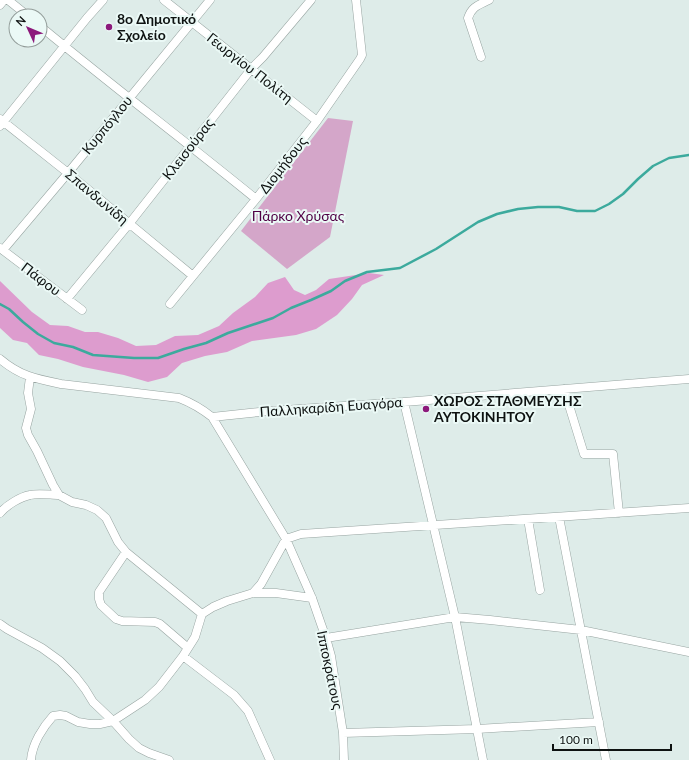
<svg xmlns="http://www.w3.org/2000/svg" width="689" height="760" viewBox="0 0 689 760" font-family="Lato,sans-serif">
<rect width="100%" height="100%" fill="#deece9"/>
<path fill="#d4a6c9" d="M328 118 353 121 330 237 287 269 241 231Z"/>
<path fill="#dd9cce" d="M369 273 384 275 362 285 352 299 337 315 316 329 296 335 252 341 227 352 205 356 182 363 167 377 148 382 124 375 83 367 58 359 39 355 27 343 13 340 0 328V281L32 312 50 325 68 326 85 332H98L118 338 136 346 156 345 175 336 198 335 219 326 233 313 255 297 268 283 285 277 294 290 305 295 316 290 329 279Z"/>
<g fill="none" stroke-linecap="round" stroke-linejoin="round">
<path stroke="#3caa9d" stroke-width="2.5" d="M0 304 9 309 23 322 38 334 54 343 73 347 93 355 134 358H158L184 349 206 343 228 333 273 318 291 308 311 300 331 291 345 281 367 272 400 268 436 249 478 222 497 214 518 209 538 207H559L577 211H595L609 204 623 194 638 179 653 166 669 158 689 155"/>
<defs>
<path id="minor" d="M8 0 28 16
M164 0 317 121
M0 5 4 0
M40 26C111 85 185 141 256 199
M481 57 468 18C472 6 479 5 489 0
M0 119 68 173 193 276
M0 126 87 18 103 0
M0 248 82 310
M3 250 68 173 210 0
M67 299 129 224 252 68 263 57 311 0
M170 304 256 199 317 121 360 59 362 55 356 0
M0 359C20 376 36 379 61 384L179 398C192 403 202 409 212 417L286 539 312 598 321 624 326 638 331 656 343 733 344 760
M30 377 28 393 31 409 26 428 28 435 37 451 53 485 59 495 72 502 86 505 97 510 106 518 118 542 126 552 202 614
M564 389 584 454H613L619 513
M404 402 455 617 483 760
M212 417 269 411 404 402 689 379
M0 513C7 505 20 497 30 495 38 493 51 495 59 495
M559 517 606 760
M528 519 540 590
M126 552 99 592V599L101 605 116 619 122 621 155 622 160 624 188 648
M253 593 261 584 286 539 301 534 689 508
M0 624 7 629 42 648 60 661 75 676 85 689 93 702 113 721 129 739 139 748 149 753 169 760
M326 638 455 617 490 620 581 630 689 652
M183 656 234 695 248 711 270 760
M343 733 477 729 599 722
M31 760C32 744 43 727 53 716L60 715 66 716 78 722 90 724H100L113 721 145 700 159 687 183 656 195 637 202 614 213 607 227 601 253 593H276L312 598"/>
</defs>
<use href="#minor" stroke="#97a4a1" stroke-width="9"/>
<use href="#minor" stroke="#fff" stroke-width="8"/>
</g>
<g fill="#8c197b" stroke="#ebf9f6" stroke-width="1.5">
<circle cx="109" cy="27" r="4"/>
<circle cx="426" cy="409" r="4"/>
</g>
<g text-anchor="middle" stroke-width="4" stroke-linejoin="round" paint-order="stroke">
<g font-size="14" font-weight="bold" fill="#0e1211" stroke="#ebf9f6" text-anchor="start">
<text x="117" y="24">8ο Δημοτικό<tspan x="117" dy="16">Σχολείο</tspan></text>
<text x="434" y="406">ΧΩΡΟΣ ΣΤΑΘΜΕΥΣΗΣ<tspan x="434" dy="16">ΑΥΤΟΚΙΝΗΤΟΥ</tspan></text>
</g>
<g font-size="14" fill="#0e1211" stroke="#ebf9f6">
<text transform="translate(250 68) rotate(38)" y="5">Γεωργίου Πολίτη</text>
<text transform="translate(107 125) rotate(-51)" y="5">Κυρπόγλου</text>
<text transform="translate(188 149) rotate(-52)" y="5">Κλεισούρας</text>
<text transform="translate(283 165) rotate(-52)" y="5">Διομήδους</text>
<text transform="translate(97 197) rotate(40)" y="5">Σπανδωνίδη</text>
<text transform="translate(41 279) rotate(37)" y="5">Πάφου</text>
<text transform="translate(331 407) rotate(-4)" y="5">Παλληκαρίδη Ευαγόρα</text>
<text transform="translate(330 670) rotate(78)" y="5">Ιπποκράτους</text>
</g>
<g font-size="14" fill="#500045" stroke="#ebf9f6">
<text x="298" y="221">Πάρκο Χρύσας</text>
</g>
</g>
<g transform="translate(28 28) rotate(314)"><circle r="19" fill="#ebf9f6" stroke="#939d9a"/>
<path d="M0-3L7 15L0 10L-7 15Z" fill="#8c197b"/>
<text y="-6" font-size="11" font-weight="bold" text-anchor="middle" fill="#0e1211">N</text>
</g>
<path d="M553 744v6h118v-6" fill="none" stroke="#0e1211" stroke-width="2"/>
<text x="559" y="744" font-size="12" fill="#0e1211" stroke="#ebf9f6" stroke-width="3" paint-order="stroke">100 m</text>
</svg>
